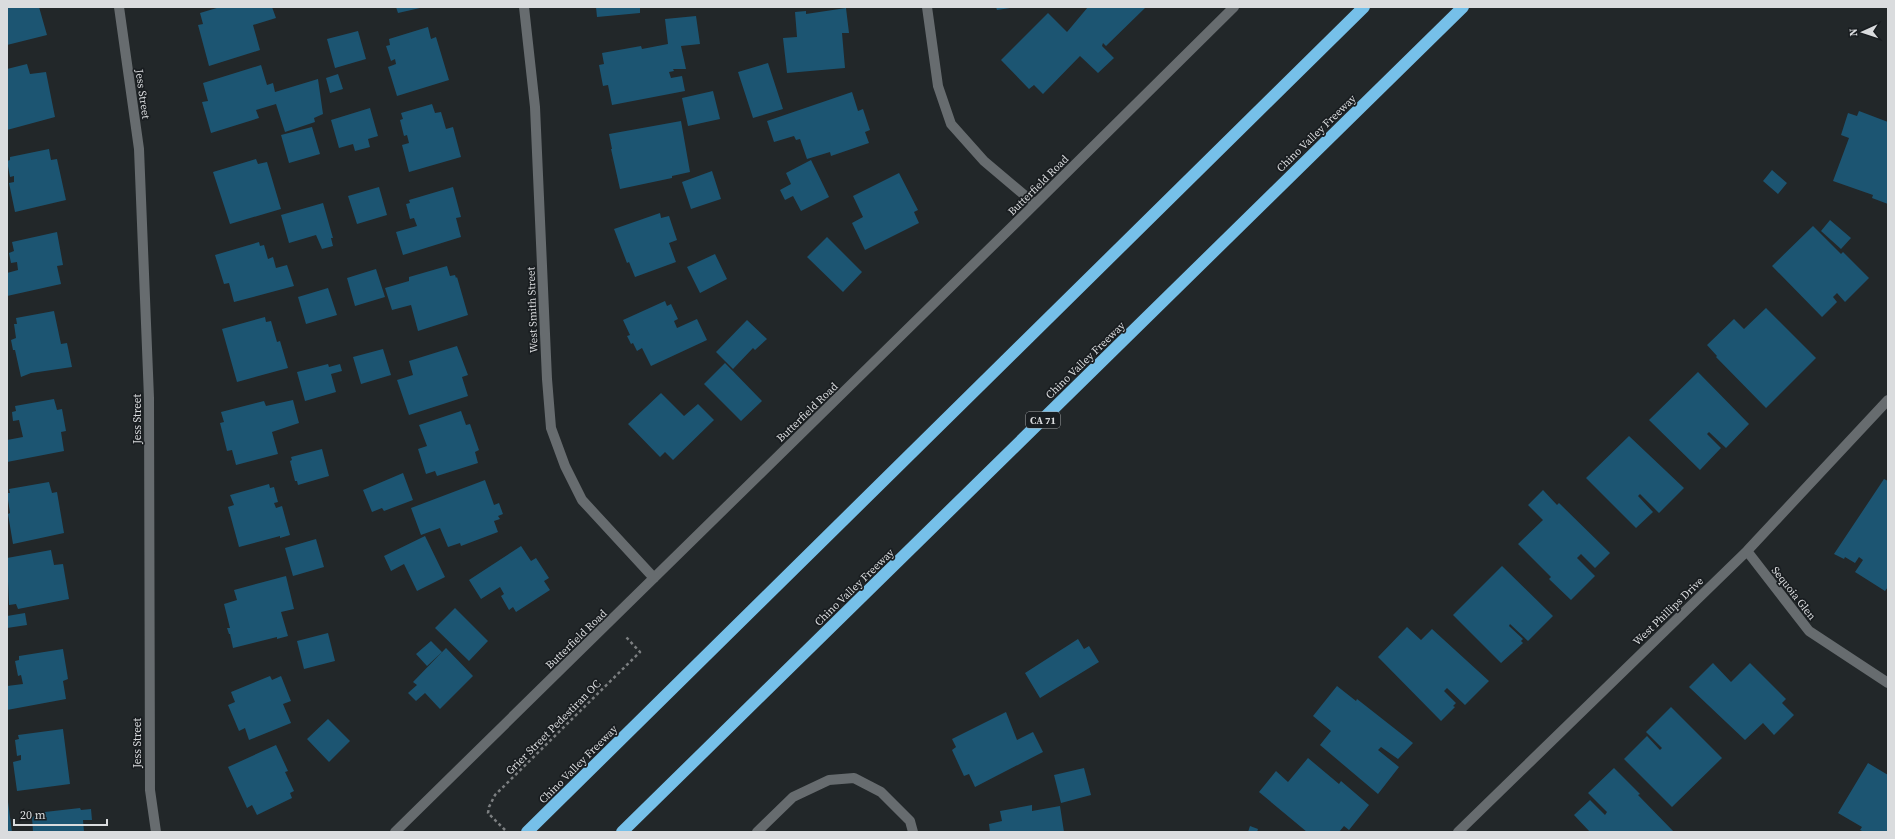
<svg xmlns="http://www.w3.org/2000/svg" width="1895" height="839" viewBox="0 0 1895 839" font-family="'Source Serif 4',serif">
<rect width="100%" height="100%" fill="#222729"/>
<path fill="#1c5572" d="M7 7H39L47 35 7 45Z
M220 7H272L276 18 253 25 260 50 209 66 198 25 203 24 200 13Z
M396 7H420V8L398 13Z
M596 7H640V13L597 17Z
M996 7H1010V8L997 10Z
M1088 7 1145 8 1106 46 1103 43 1102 46 1114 58 1098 73 1080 56 1043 94 1034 85 1029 89 1001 60 1048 13 1067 32Z
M846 8 849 33H842L845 68 787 73 783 38 797 37 795 12 806 11V14Z
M696 16 700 44 681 46 686 69H673L674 71 669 72 671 78 682 76 685 91 612 105 608 85 603 86 599 65 604 64 602 53 641 46 642 49 668 44 665 19Z
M428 27 431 39 436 37 449 80 397 96 388 67 396 64 395 59 391 61 386 46 390 45 389 39Z
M358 31 366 59 335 68 327 39Z
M768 63 783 109 753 118 738 72Z
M27 64 30 74 46 72 55 117 7 130V69Z
M261 65 267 85 273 83 275 92 318 79 323 114 314 118 315 122 285 132 276 104 256 110 259 118 211 133 202 102 208 101 203 83Z
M338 74 343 89 330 93 326 78Z
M713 91 720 119 688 126 682 98Z
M852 92 858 111 863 109 870 130 865 132 869 143 831 156 830 152 807 159 800 139 796 140 794 136 774 142 767 121Z
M432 104 435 113 441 112 446 129 453 127 461 157 409 172 402 145 409 143 407 135 404 136 400 120 403 119 401 113Z
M370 108 378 136 368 139 370 147 355 151 353 144 339 148 331 120Z
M1859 111 1888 122V204L1872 198 1873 195 1833 181 1849 138 1841 135 1848 113 1857 116Z
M681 121 690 172 672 176V178L620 189 611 149H612L609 134Z
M312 127 320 154 289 163 281 135Z
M49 149 51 160 57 159 66 200 15 212 9 183 14 182V176L10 177 7 161 10 160V157Z
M256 159 258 164 267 162 281 209 230 224 213 172Z
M811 160 829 197 801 211 793 196 785 200 780 190 791 184 786 173Z
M1772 170 1787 183 1778 194 1763 181Z
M712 171 721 199 691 209 682 182Z
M899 173 918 210 914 212 919 223 865 250 852 223 863 217 853 196Z
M379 187 387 215 357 224 348 196Z
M453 187 461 217 456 218 461 237 403 255 396 232 417 226 414 218 410 219 406 204 410 203 409 200Z
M323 203 333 238H331L333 246 322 249 316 235 289 243 281 215Z
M660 213 661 218 669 216 677 240 669 243 676 262 635 277 629 262 627 263 614 229Z
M1830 220 1851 238 1841 249 1821 231Z
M1813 226 1841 254 1843 252 1869 278 1845 302 1837 293 1833 297 1837 302 1822 317 1772 266Z
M57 232 63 265 57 266 61 284 7 296V273L18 270 17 262 11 263 9 253 14 251 12 242Z
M827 237 862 272 843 292 807 257Z
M259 242 260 246 264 245 268 259 273 257 276 268 287 265 294 286 234 302 229 283 224 284 215 255Z
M715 254 727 279 700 293 687 267Z
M447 266 450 276 455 275 456 278 457 277 468 315 418 331 411 305 392 310 385 288 409 281V277Z
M376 269 385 297 355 306 347 278Z
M328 288 337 315 306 324 298 297Z
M665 301 667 306 671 304 678 319 674 321 677 328 697 319 707 340 651 366 642 348 637 351 633 343 631 344 627 336 630 335 623 320Z
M1766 308 1816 358 1766 408 1716 357 1717 356 1707 345 1734 319 1744 329Z
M54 311 61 344 67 343 72 367 31 373 21 377 15 350H13L11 340 16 338 14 324H17L16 318Z
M265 317 266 322 271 321 277 342 280 341 288 368 237 382 222 329Z
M747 320 767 339 755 350 753 348 733 369 716 352Z
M457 346 468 375 462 377 468 396 409 415 397 380 413 375 409 361Z
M383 349 391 375 361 384 353 357Z
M725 363 762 401 741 421 704 384Z
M328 364 329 367 340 364 342 371 331 374 336 392 305 401 297 372Z
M1698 372 1749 424 1726 448 1709 432 1707 434 1721 448 1700 470 1649 420Z
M661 393 684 416 698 404 714 420 673 460 665 452 660 457 628 424Z
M54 399 57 410 62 409 66 431 61 432 64 451 7 462V440L23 437 19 420 13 421 12 412 16 411 15 406Z
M293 400 299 423 272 432 278 454 236 465 232 450 227 451 220 423 224 422 221 412 264 401 266 406Z
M461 411 466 425 470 424 479 450 475 452 478 463 437 476 435 471 426 474 418 449 427 446 419 425Z
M1629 436 1684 488 1659 513 1640 494 1638 496 1653 512 1636 528 1586 478Z
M322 449 329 476 298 485 297 481H295L290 461 292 460 291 457Z
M403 473 413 500 384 511 382 508 372 512 363 490Z
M1884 479 1888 481V587L1885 591 1855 572 1863 560 1859 557 1855 563 1845 557 1844 559 1834 554Z
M485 480 494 505 499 503 503 514 498 516 500 519 494 521 498 532 461 546 460 543 448 547 440 528 421 535 411 508Z
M49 482 52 493 57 492 64 533 13 544 8 514 10 513 7 493H10L9 489Z
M269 484 270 488 274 487 278 502 274 503 276 508 282 506 290 535 280 538V536L239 547 228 507 234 505 230 495Z
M1543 490 1557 505 1559 503 1610 553 1595 568 1581 554 1577 558 1595 576 1571 600 1549 579 1551 577 1518 544 1543 520 1528 505Z
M425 536 445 577 417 591 404 564 391 571 384 556Z
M316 539 324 567 293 576 285 548Z
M521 546 531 561 536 558 549 578 544 581 550 590 516 612 513 607 509 610 501 596 504 594 500 587 481 599 469 580Z
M51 550 54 565 63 564 69 599 18 609 16 604 9 605 7 558Z
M1502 566 1553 616 1528 641 1510 624 1509 626 1523 639 1521 641 1523 643 1501 663 1453 615Z
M286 576 294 609 281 612 288 636 277 639V637L233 648 230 634H229L227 628H230L224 604 237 600 234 590Z
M455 608 488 641 469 661 435 628Z
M25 613 27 625 7 628V616Z
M1407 627 1421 640 1432 629 1489 681 1465 705 1447 688 1444 691 1456 703 1453 706 1455 707 1441 721 1378 657Z
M328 633 335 661 304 669 297 641Z
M1078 639 1084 649 1089 646 1099 662 1040 698 1025 673Z
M431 641 442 652 427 666 416 654Z
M446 648 473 676 440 709 425 693 416 701 408 693 417 685 413 682Z
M63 649 68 679 63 681 66 699 7 710V686L23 684 21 675 18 676 15 661 19 660V656Z
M1713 663 1731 682 1750 663 1786 699 1782 703 1794 715 1774 735 1763 723 1745 740 1689 687Z
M270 676 272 680 281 676 291 701 283 704 291 723 249 740 245 728 239 731 228 705 235 702 231 692Z
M1337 686 1356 701 1357 699 1413 743 1398 759 1381 747 1378 750 1399 767 1378 794 1320 745 1331 731 1313 716Z
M1671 707 1722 758 1672 807 1624 759 1647 736 1660 750 1662 748 1646 732Z
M1006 712 1017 740 1033 732 1043 752 975 787 969 774 964 776 952 750 956 747 952 739Z
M328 719 350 741 329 762 307 739Z
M63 729 70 784 17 791 13 762 21 760V755L17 756 15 740 19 739 18 735Z
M276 745 288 771 285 772 294 791 290 793 292 798 257 815 252 805 247 808 228 767Z
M1308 758 1339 784 1341 781 1369 805 1349 830 1344 826 1339 832H1307L1259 792 1276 771 1288 782Z
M1868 763 1888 775V832H1864L1860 830 1862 827 1838 813Z
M1084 768 1091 795 1061 803 1054 775Z
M1614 768 1640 794 1638 795 1674 832H1590L1574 815 1590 800 1605 815 1607 812 1588 793Z
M7 802H8L12 832H7Z
M1032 805V811L1060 806 1064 832H990L989 824 1002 821 1000 811Z
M80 808 81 810 91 809 92 820H83L84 832H33L32 817 37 816 36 813Z
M1250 826 1258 829 1257 832H1248Z"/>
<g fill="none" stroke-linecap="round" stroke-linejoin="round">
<path stroke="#7c7f81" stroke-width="2.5" stroke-dasharray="3 3" stroke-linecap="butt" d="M505 830 488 813 489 807 495 795 640 652 626 637"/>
<path stroke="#676c6f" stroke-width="10" d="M119 7 139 149 149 398 150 790 156 832
M524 7 535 107 547 379 551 428 565 466 582 500 654 578
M927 7 938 86 951 124 984 161 1035 204
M1747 551 1809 631 1888 683
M395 832 1035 204 1234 7
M757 832 793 797 829 780 854 778 881 792 910 821 913 832
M1458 832 1747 551 1888 400"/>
<path stroke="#76c0e9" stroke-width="12" d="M527 832 1364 7
M622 832 1463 7"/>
</g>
<g text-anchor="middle" stroke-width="3.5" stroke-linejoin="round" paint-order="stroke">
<rect fill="#191d20" stroke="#a0a3a5" stroke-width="1" x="1026" y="412" width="34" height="16" rx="3"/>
<g font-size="10" font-weight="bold" fill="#dadcde">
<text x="1043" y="424">CA 71</text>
</g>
<g font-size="11" fill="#dadcde" stroke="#191d20">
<text transform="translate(143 94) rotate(82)" y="4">Jess Street</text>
<text transform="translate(1316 133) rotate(-44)" y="4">Chino Valley Freeway</text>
<text transform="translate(1038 185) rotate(-45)" y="4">Butterfield Road</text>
<text transform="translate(532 310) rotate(-92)" y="4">West Smith Street</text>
<text transform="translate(1085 360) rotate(-44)" y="4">Chino Valley Freeway</text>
<text transform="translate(807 412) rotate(-44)" y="4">Butterfield Road</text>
<text transform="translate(137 419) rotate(-90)" y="4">Jess Street</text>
<text transform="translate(854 587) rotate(-44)" y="4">Chino Valley Freeway</text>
<text transform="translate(1794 593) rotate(52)" y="4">Sequoia Glen</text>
<text transform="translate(1668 611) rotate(-44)" y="4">West Phillips Drive</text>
<text transform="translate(576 639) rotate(-44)" y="4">Butterfield Road</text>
<text transform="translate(553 727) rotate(-45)" y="4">Grier Street Pedestiran OC</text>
<text transform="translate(137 743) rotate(-90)" y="4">Jess Street</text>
<text transform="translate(578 764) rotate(-45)" y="4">Chino Valley Freeway</text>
</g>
</g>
<rect width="1895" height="839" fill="none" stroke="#dadcde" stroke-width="16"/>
<g transform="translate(1863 32) rotate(267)" stroke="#191d20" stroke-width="3" paint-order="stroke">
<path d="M0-3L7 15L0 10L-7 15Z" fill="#dadcde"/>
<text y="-6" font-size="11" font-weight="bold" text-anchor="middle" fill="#dadcde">N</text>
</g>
<path d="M14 819v6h93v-6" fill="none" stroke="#dadcde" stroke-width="2"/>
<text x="20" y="819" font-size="12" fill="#dadcde" stroke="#191d20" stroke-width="3" paint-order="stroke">20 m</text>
</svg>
